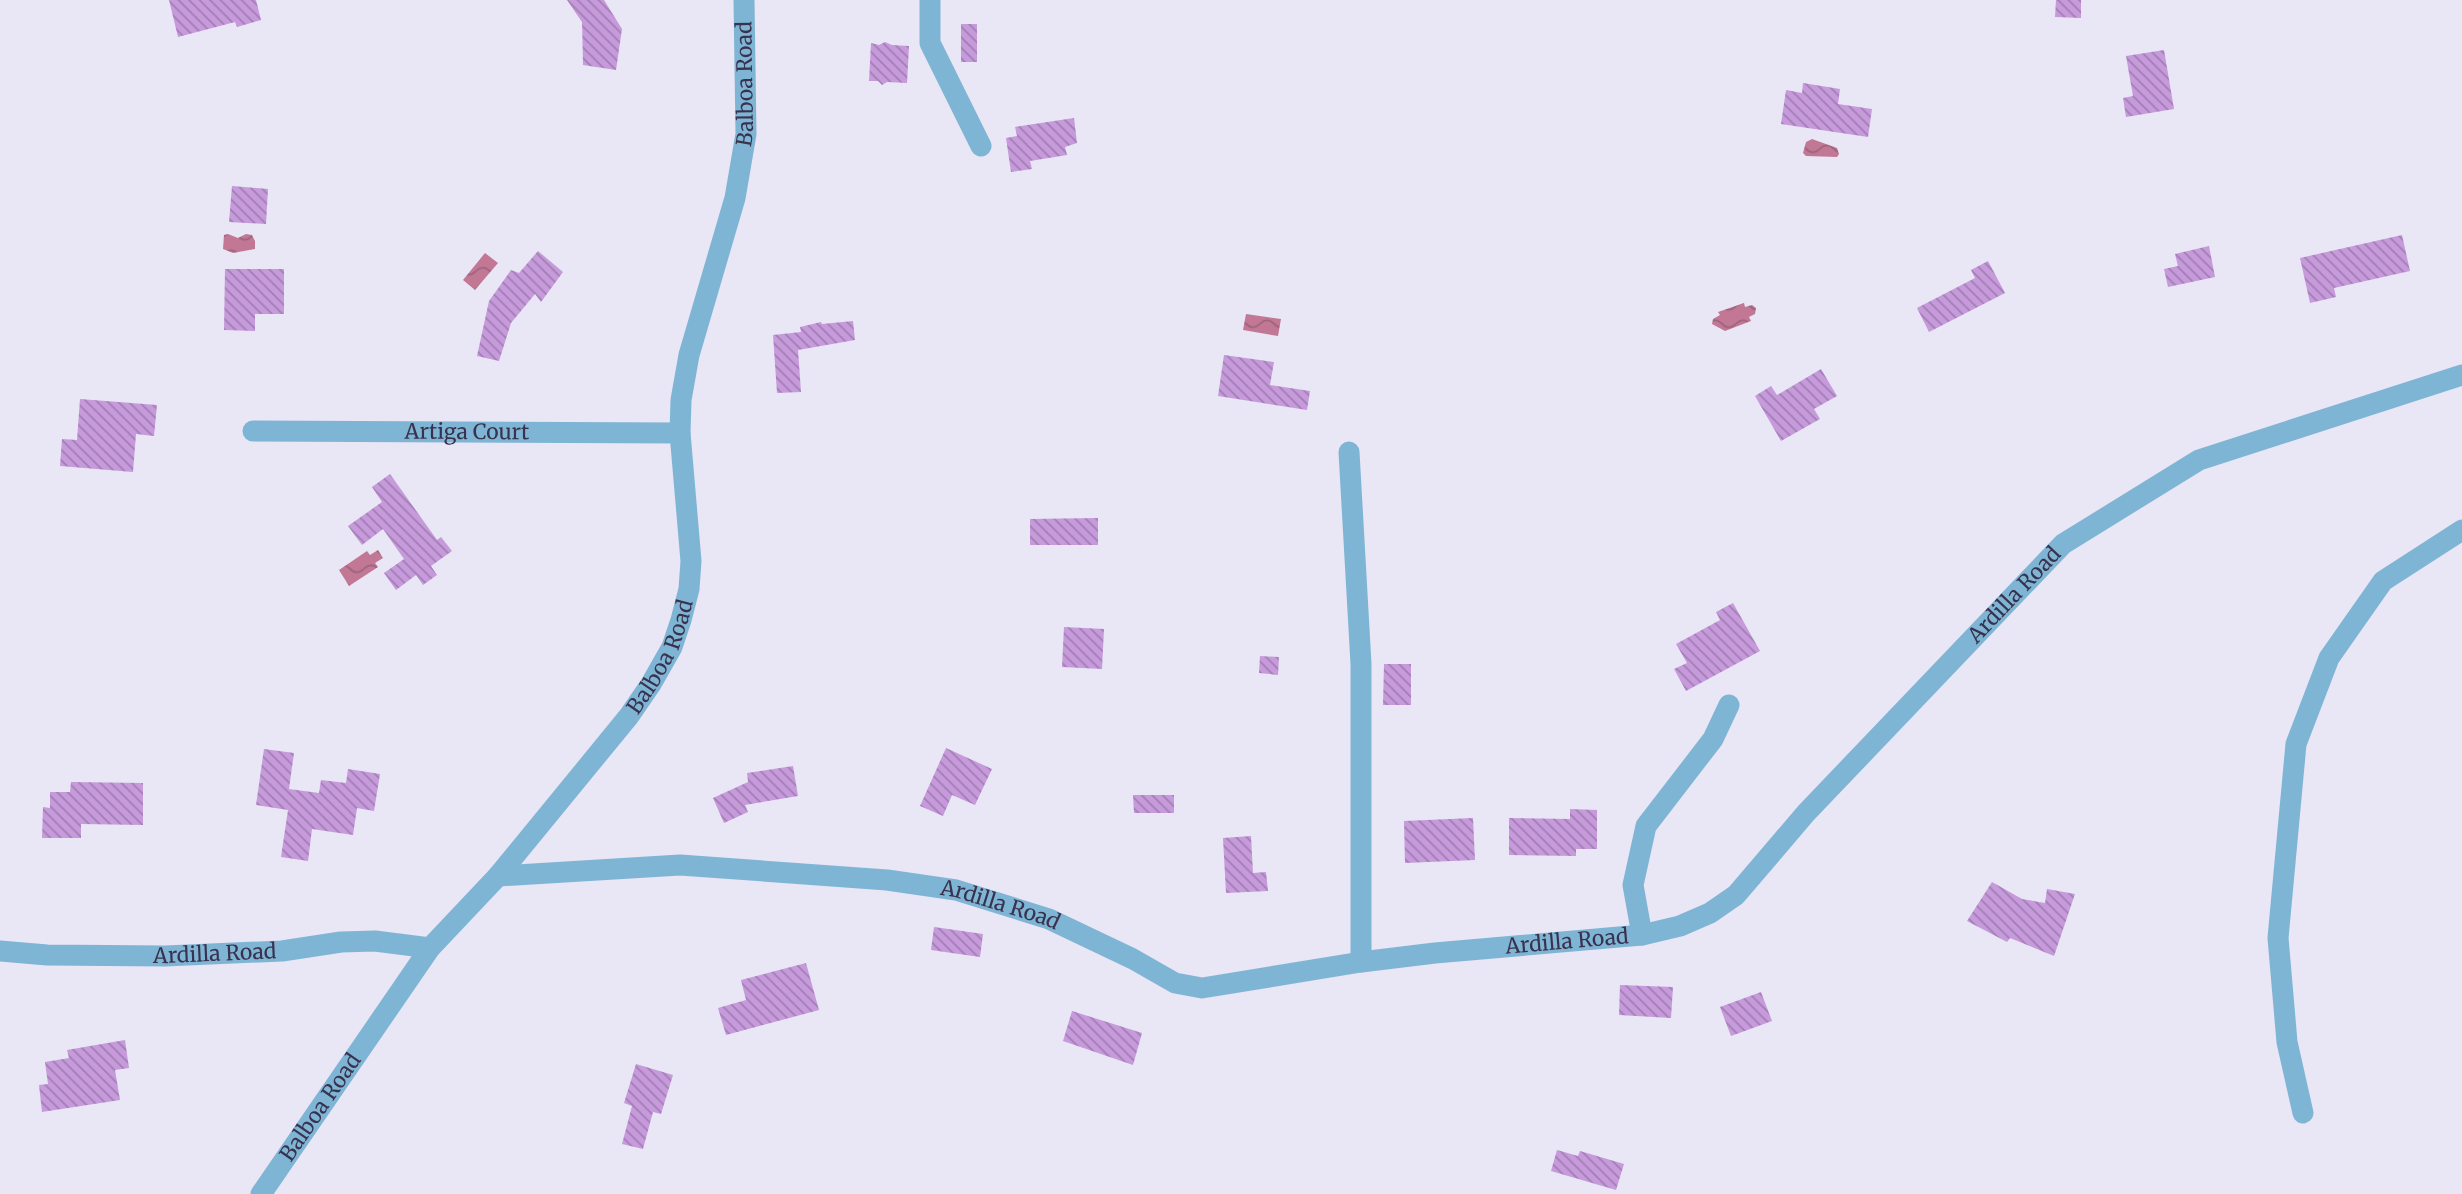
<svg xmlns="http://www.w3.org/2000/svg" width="2462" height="1194" viewBox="0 0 2462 1194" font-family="Merriweather,serif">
<defs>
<pattern id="water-waves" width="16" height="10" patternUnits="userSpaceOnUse" patternTransform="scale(1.75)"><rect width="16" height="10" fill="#c27895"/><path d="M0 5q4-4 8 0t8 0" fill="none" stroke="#9f637c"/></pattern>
<pattern id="building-back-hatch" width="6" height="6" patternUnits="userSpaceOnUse" patternTransform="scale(1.75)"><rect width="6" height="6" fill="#c69adb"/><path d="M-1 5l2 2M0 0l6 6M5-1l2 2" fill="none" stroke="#a27eb4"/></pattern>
</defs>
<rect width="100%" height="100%" fill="#e9e6f6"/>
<path fill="url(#water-waves)" d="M1812 139 1837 148 1839 154 1837 157 1806 156 1803 153 1806 142Z
M228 234 238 238 246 234 252 235 255 241V249L233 253 223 249 224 235Z
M485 253 498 263 475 290 463 280Z
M1744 303 1745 307 1752 305 1756 308 1755 314 1749 317 1751 321 1725 331 1712 324 1713 319 1720 315 1718 312Z
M1246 314 1281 319 1278 336 1243 330Z
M378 550 383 558 375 563 378 567 349 586 339 570 367 551 370 555Z"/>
<path fill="url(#building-back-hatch)" d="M169 0H256L261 20 237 27 235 22 178 37Z
M567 0H604L622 29 616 70 583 65 582 22Z
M2056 0H2081V18L2055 17Z
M961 24H977V62H961Z
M885 42 892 45 909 46 907 83 887 82 882 85 878 81H869L871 43 879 45Z
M2164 50 2174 109 2126 117 2123 98 2133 96 2126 56Z
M1803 83 1840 89 1838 104 1872 109 1868 137 1781 124 1786 90 1802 93Z
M1074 118 1077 143 1065 147 1067 155 1030 161 1032 169 1011 172 1006 138 1017 136 1015 127Z
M232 186 268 189 266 224 229 222Z
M2402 235 2410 271 2334 288 2336 297 2310 303 2300 258Z
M2209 246 2215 277 2168 287 2164 269 2178 266 2175 254Z
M538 251 563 272 541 302 535 294 511 323 499 361 477 356 489 301 511 270 519 273Z
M1988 261 2005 293 1929 332 1917 308 1975 278 1971 270Z
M225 269H284V314H255V331L224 330Z
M853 321 855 340 798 350 801 392 777 393 773 335 801 332 800 327 821 322 822 324Z
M1224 355 1274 362 1270 385 1310 391 1307 410 1218 396Z
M1821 369 1837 396 1814 409 1820 419 1781 441 1755 396 1771 386 1777 395Z
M80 399 157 405 154 436 136 434 133 472 60 466 62 439 77 440Z
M390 474 437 540 441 537 452 551 431 566 437 575 423 585 416 575 396 590 384 573 404 559 383 529 362 545 348 526 382 502 372 487Z
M1098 518V545H1030V519Z
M1733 603 1760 651 1686 691 1674 669 1687 663 1676 644 1720 620 1716 612Z
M1064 627 1104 629 1102 669 1062 667Z
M1260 656 1279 657 1278 675 1259 673Z
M1384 664H1411V705H1383Z
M946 748 992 769 975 805 952 795 943 816 920 806Z
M264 749 294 753 289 789 319 793 321 780 346 783 348 769 380 774 374 811 357 808 353 835 312 829 308 861 281 857 288 810 256 805Z
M793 766 798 796 745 805 748 812 724 823 713 798 748 782 747 773Z
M71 782 143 783V825L81 824V838H42L43 807 50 808V792H70Z
M1133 795H1174V813H1134Z
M1570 809 1597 810V849H1576V856L1509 855V818L1570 819Z
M1473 818 1475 860 1405 863 1404 821Z
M1251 836 1253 873 1266 872 1268 891 1226 893 1223 838Z
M1992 882 2022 899 2045 903 2047 889 2075 894 2054 956 2010 938 2007 942 1967 921Z
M934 927 983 934 980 957 931 950Z
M806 963 819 1010 726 1035 718 1008 746 1000 741 980Z
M1620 985 1673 987 1671 1018 1619 1015Z
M1761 992 1772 1021 1731 1036 1720 1007Z
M1072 1011 1142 1033 1133 1065 1063 1041Z
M125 1040 129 1068 115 1070 120 1100 42 1112 39 1085 48 1084 45 1062 69 1058 67 1050Z
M636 1064 673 1075 661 1114 653 1112 643 1149 622 1144 632 1106 624 1103Z
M1557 1150 1578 1156 1580 1151 1624 1164 1616 1190 1551 1171Z"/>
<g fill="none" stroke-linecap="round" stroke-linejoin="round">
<g stroke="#7fb5d4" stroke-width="21">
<path d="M930 0V43L981 146"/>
<path id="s1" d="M253 431 680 433"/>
<path d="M1349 452 1361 664V962"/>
<path id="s2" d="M498 876 680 865 887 880 956 890 1049 919 1133 959 1175 983 1202 988 1361 962 1435 953 1642 935 1680 926 1710 913 1736 895 1806 813 2063 544 2199 460 2462 375"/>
<path d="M1642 935 1633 885 1646 826 1713 739 1729 705"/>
<path id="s3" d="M0 951 47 955 165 956 282 951 341 942 375 941 430 948"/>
<path d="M2303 1113 2287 1042 2278 938 2296 744 2329 658 2383 581 2462 530"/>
<path id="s4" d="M261 1194 430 948 498 876 629 716 651 684 672 647 681 620 689 589 691 561 680 433 681 400 689 355 735 198 746 134 744 0"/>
</g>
</g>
<g text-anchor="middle" stroke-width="5" stroke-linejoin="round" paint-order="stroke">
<g font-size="21" fill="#39324f" stroke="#e9e6f6">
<text dy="7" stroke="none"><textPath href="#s4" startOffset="1260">Balboa Road</textPath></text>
<text dy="7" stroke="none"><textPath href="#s1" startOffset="214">Artiga Court</textPath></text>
<text dy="7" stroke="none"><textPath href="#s2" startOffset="1682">Ardilla Road</textPath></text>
<text dy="7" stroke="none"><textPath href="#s4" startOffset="672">Balboa Road</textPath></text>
<text dy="7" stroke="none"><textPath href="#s2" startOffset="506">Ardilla Road</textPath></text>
<text dy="7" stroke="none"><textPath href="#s2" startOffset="1094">Ardilla Road</textPath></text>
<text dy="7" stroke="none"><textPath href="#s3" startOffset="215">Ardilla Road</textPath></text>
<text dy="7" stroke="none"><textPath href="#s4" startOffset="105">Balboa Road</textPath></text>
</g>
</g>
</svg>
